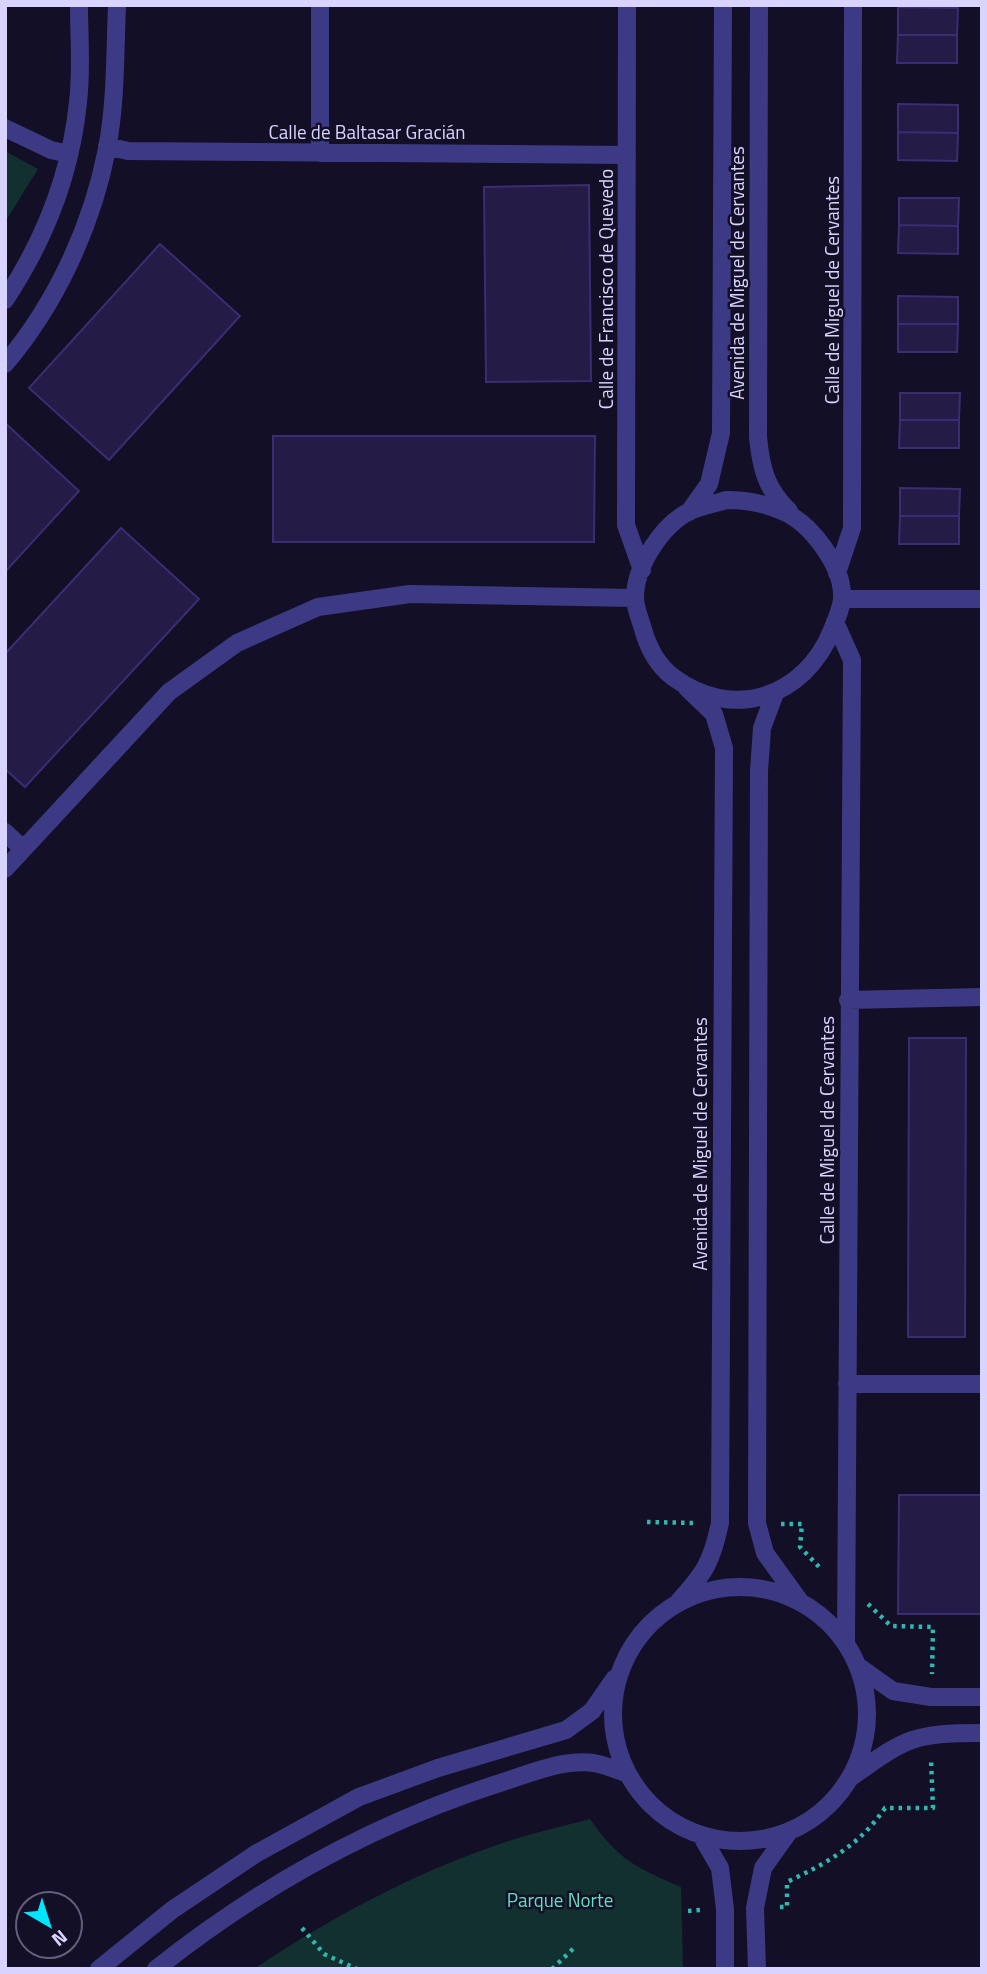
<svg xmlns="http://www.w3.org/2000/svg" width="987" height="1974" viewBox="0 0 987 1974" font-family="'Titillium Web',sans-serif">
<rect width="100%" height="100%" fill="#130f26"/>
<path fill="#12302f" d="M5 151 38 169 5 222Z
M590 1819C620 1861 635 1867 681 1887L683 1969H254C330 1918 410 1875 497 1845 527 1834 559 1827 590 1819Z"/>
<path fill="#241b47" stroke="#3b2d73" stroke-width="2" d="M898 7 958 8 957 35H898Z
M898 35H957V63H897Z
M898 104 958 105V133L898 132Z
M898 132 958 133 957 161 898 160Z
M589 185 591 381 486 382 484 187Z
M899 198H959L958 226 899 225Z
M899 225 958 226V254L898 253Z
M160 244 240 316 109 460 29 388Z
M898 296 958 297V324H898Z
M898 324H958L957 352H898Z
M900 393H960L959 420H900Z
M900 420H959V448H899Z
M5 423 79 491 5 572Z
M273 436H595L594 542H273Z
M900 488 960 489 959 516H900Z
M900 516H959V544H899Z
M121 528 199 599 25 787 5 769V654Z
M909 1038H966L965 1337H908Z
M899 1495H982V1614H898Z"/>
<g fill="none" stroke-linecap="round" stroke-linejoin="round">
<path stroke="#2fb8b0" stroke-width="4.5" stroke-dasharray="3.5 5" stroke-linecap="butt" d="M647 1522 695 1523
M781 1524H802L800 1547 822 1570
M868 1604 891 1626 933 1627 932 1674
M780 1907H787V1882C827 1863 860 1845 885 1808H933L931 1759
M688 1911 701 1910
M302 1928 324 1954 357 1969
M552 1969 575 1947"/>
<path stroke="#3d3a85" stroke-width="18" d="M627 5 626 525 642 570
M759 5 758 437C761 468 766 489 789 511
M5 128 51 150 69 154
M107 146 128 151 627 155
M320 153V5
M5 300C44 241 71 173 78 102 82 70 79 37 79 5
M5 364C56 304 92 226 107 149 116 102 115 53 117 5
M726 500C745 500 764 503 782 511 811 523 844 567 842 599 841 609 836 621 832 630 805 697 733 722 673 677 657 665 648 647 643 629 640 619 635 607 635 598 635 566 662 525 690 511 701 506 714 504 726 500Z
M689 512 709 484 721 433 723 5
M837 573 852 528 853 5
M842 599H982
M835 622 852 660 846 1642
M775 693 762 728 759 771 757 1523 765 1553 799 1600
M5 832 23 849
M5 869 169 692 237 643 318 607 410 594 635 598
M848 1000 982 997
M847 1384H982
M613 1714a127 127 0 1 1 254 0a127 127 0 1 1-254 0Z
M679 1601C705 1573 712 1561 720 1523L724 748 714 714 687 688
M858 1666 893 1691 931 1697H982
M850 1778C906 1738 912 1733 982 1733
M702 1837 720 1868 725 1909V1969
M99 1969 172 1910 257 1853 359 1797 438 1768 566 1730 592 1711 615 1678
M156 1969C260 1886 379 1821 506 1781 533 1772 565 1759 594 1763 604 1765 615 1769 625 1773
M757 1969 755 1908 763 1868 788 1833"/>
</g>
<g text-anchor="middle" stroke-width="5" stroke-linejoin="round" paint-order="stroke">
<g font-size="19" fill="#d9d4ff" stroke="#130f26">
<text x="367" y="139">Calle de Baltasar Gracián</text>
<text transform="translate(737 273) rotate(-90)" y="7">Avenida de Miguel de Cervantes</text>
<text transform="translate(606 289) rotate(-90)" y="7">Calle de Francisco de Quevedo</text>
<text transform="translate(832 290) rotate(-90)" y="7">Calle de Miguel de Cervantes</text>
<text transform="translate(827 1130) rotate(-90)" y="7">Calle de Miguel de Cervantes</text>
<text transform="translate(700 1144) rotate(-90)" y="7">Avenida de Miguel de Cervantes</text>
</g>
<g font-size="19" fill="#5fe0c0" stroke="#130f26">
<text x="560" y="1907">Parque Norte</text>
</g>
</g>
<rect width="987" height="1974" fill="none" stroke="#d9d4ff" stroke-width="14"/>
<g transform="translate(49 1925) rotate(141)"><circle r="33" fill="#130f26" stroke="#625e7d" stroke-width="2"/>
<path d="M0-5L12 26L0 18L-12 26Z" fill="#00e5ff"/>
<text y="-10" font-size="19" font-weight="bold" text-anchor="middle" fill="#d9d4ff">N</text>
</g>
</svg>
